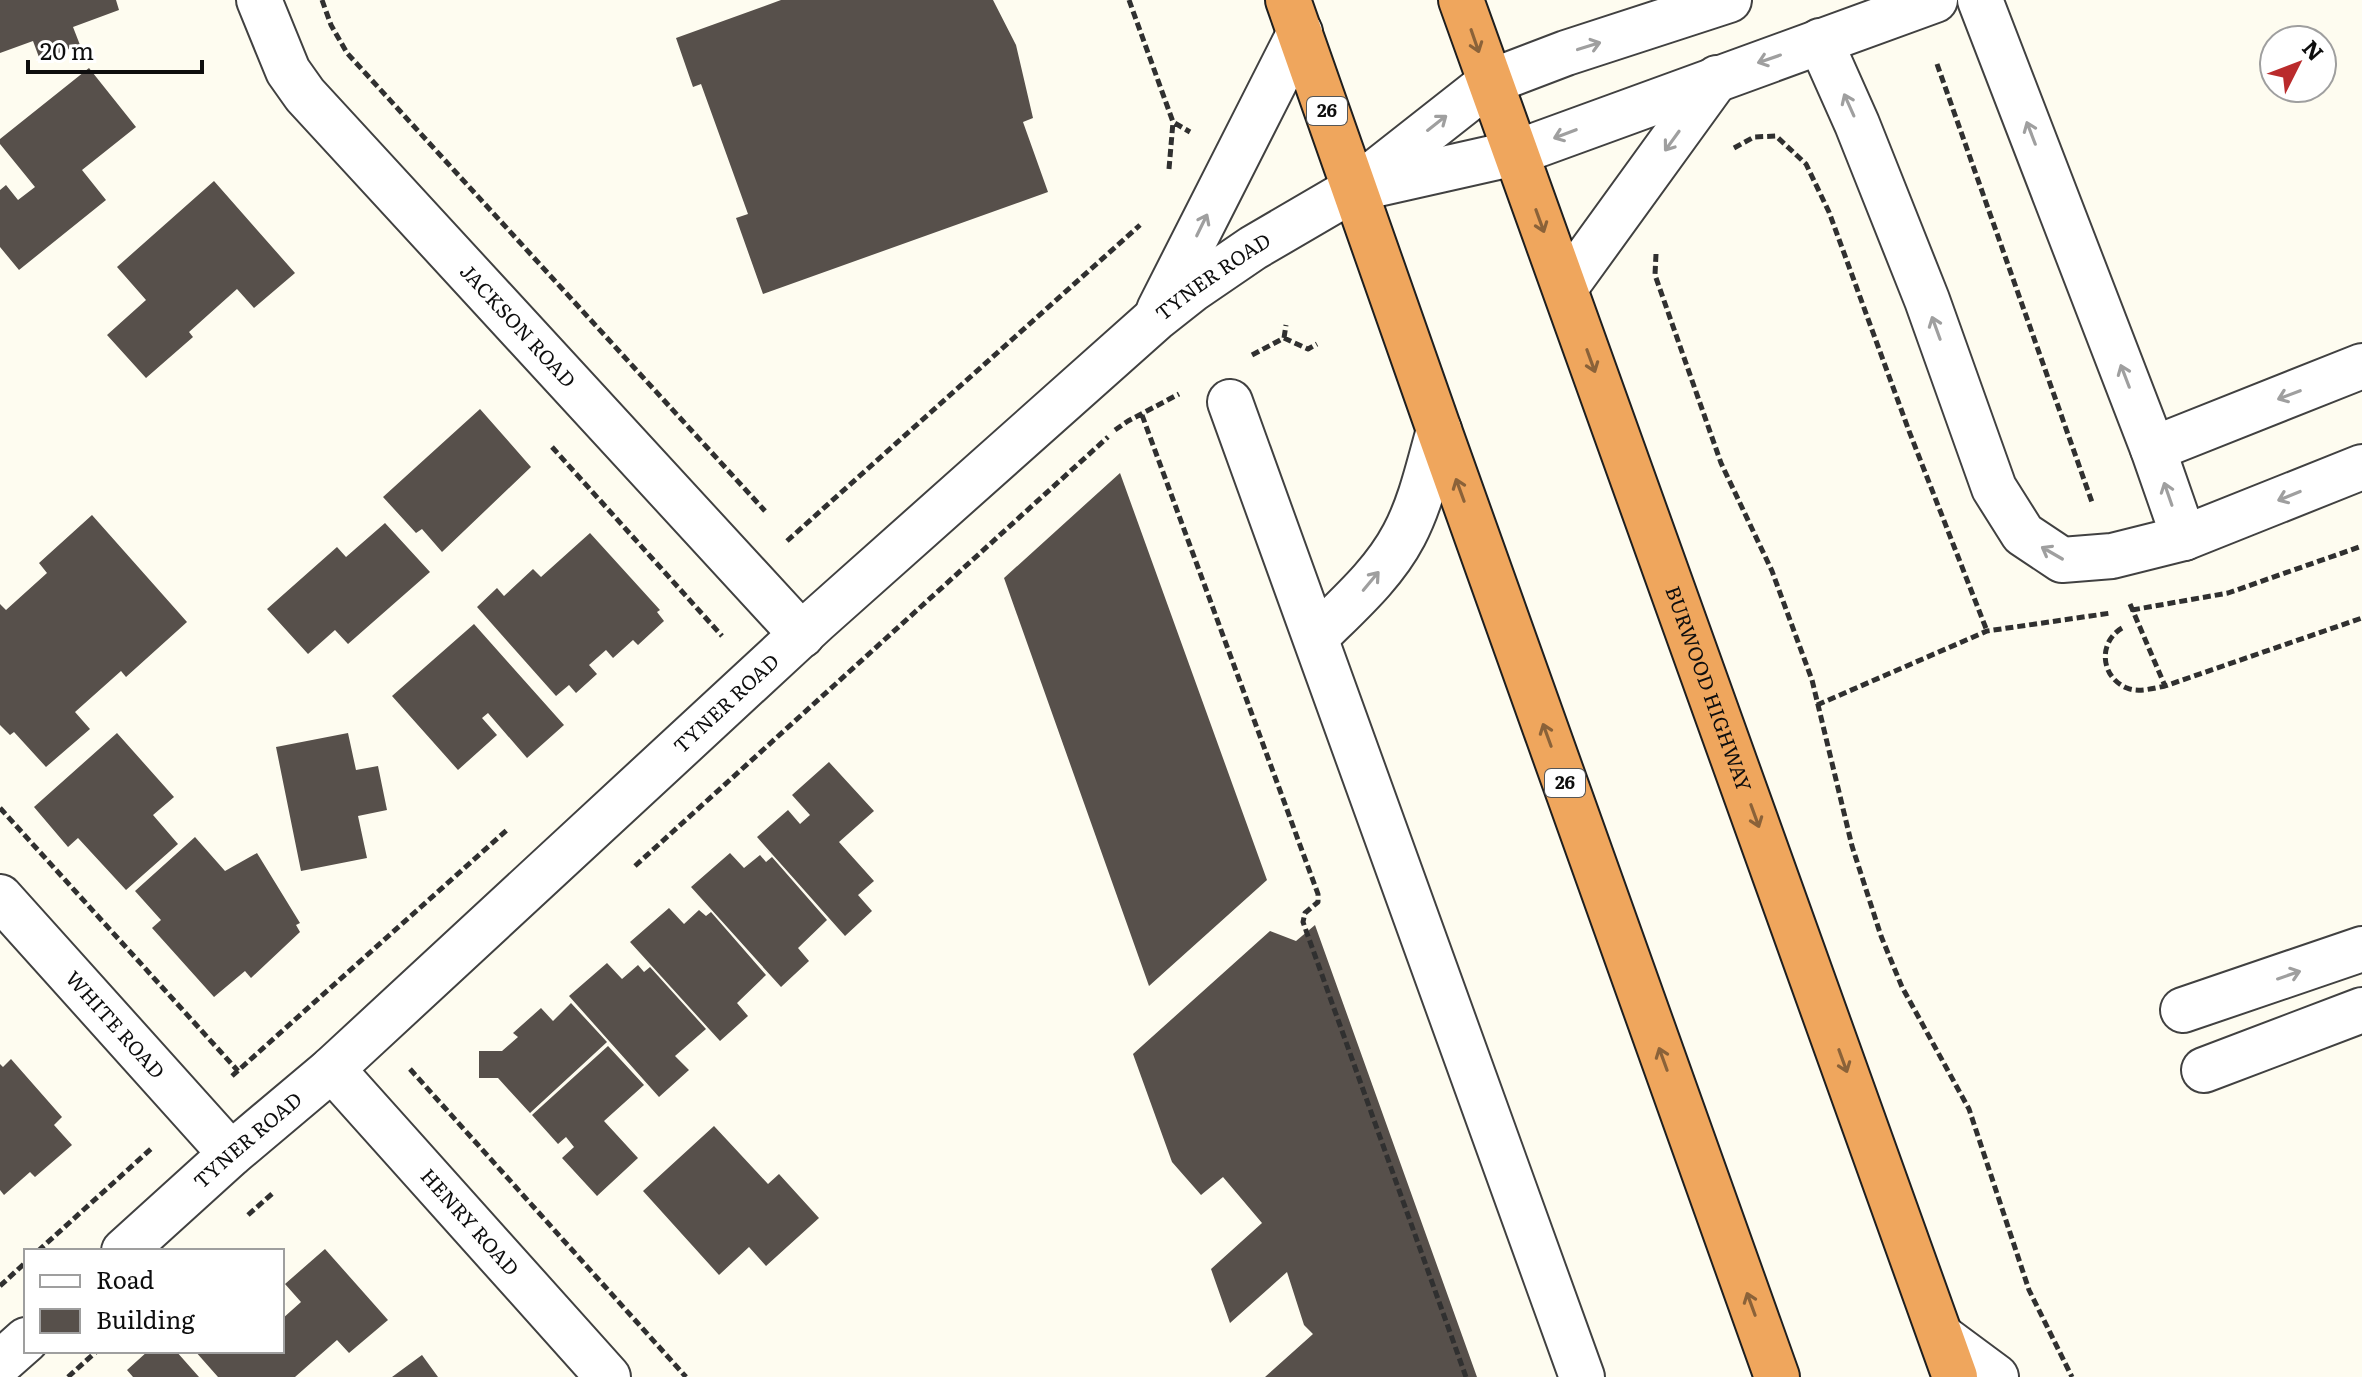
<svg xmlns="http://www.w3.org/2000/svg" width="2362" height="1377" viewBox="0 0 2362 1377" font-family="Literata,serif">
<rect width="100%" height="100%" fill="#fefcf0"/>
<path fill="#57504b" d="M0 0H116L119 10 73 27 80 45 40 60 33 41 0 53Z
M781 0H993L1016 45 1033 118 1023 122 1048 192 763 294 736 218 748 214 701 84 693 87 676 38Z
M89 68 136 127 82 170 106 200 19 270 0 247V190L6 185 18 200 35 187 0 144V139Z
M214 181 295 273 254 308 237 289 189 332 193 337 146 378 107 335 146 300 117 267Z
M480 409 531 467 442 552 422 529 416 533 383 497Z
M1120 473 1267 880 1149 986 1004 578Z
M92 515 187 622 126 677 121 671 75 712 90 729 46 767 14 732 10 735 0 725V604L6 610 47 573 39 563Z
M385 523 430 572 348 644 335 630 308 654 267 609 337 547 346 557Z
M590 533 660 610 657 612 664 621 638 645 633 640 613 658 606 650 589 665 597 674 576 693 569 685 556 696 477 607 497 588 504 596 533 569 541 577Z
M474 624 564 725 527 758 488 713 482 718 497 735 458 770 392 696Z
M117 733 174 797 153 815 178 844 126 890 78 838 68 847 34 807Z
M348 733 356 770 378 766 387 810 358 816 367 858 301 871 276 747Z
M829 762 874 811 839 842 874 881 858 895 872 911 845 936 757 837 788 810 800 824 810 815 792 795Z
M195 837 225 871 257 853 300 923 296 925 300 932 251 978 245 971 214 997 152 928 161 920 135 891Z
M730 853 744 868 760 855 766 862 772 857 827 920 798 948 809 961 781 987 691 887Z
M669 908 684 924 699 910 706 916 711 912 766 975 737 1003 748 1016 720 1041 630 942Z
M1315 925 1477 1377H1265L1313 1334 1304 1325 1287 1272 1230 1323 1211 1269 1262 1223 1223 1177 1201 1195 1172 1162 1133 1054 1270 931 1296 941Z
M607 963 622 979 638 965 644 972 650 967 706 1029 675 1056 689 1070 659 1097 569 996Z
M571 1003 607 1042 530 1113 498 1078H479V1051H502L518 1037 513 1033 541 1008 553 1021Z
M608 1046 644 1085 604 1121 638 1158 597 1196 562 1158 574 1147 566 1137 558 1144 532 1115Z
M11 1059 62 1117 54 1125 72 1145 35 1177 30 1172 4 1195 0 1190V1064L3 1067Z
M714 1126 768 1184 779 1174 819 1218 766 1266 749 1247 719 1275 643 1191Z
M325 1249 388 1320 349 1353 337 1340 295 1377H218L195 1351H282V1319L301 1302 285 1284Z
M148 1351H176L199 1377H133L127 1370Z
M422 1355 438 1377H392Z"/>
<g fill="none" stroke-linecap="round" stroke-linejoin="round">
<defs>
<g id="minor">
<path id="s1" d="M259 0 288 71 305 95 802 635"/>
<path d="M1980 0 2153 449 2184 538"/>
<path d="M1820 41 1857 124 1927 300 1994 488 2023 534 2062 560 2112 556 2184 538 2362 467"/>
<path d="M1364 187 1515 153 1935 0"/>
<path d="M1565 288 1717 78"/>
<path d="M1159 310 1300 32"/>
<path d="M1230 402 1582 1377"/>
<path d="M2153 449 2362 366"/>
<path d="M1316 637C1348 605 1383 575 1404 535 1421 503 1429 465 1439 430"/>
<path id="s2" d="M0 897 231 1154"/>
<path d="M2183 1010 2362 949"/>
<path id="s3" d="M332 1069 608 1377"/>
<path d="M2204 1070 2362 1010"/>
<path id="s4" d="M124 1251 231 1154 332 1069 816 621 1155 319 1193 289 1253 248 1354 189 1490 82 1566 53 1729 0"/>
<path d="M1942 1337 1996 1377"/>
<path d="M0 1363 26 1340"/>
</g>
<g id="highway">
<path d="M1288 0 1439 430 1777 1377"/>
<path id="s5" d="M1461 0 1955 1377"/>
</g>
</defs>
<use href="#minor" stroke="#414141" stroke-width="48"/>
<use href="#highway" stroke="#1f1f1f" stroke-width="48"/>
<path stroke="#303030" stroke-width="5" stroke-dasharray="8 4" stroke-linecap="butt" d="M322 0 331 25 347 53 765 511
M1129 0 1173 122 1190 132
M1937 64 2093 505
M1734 148 1754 137 1776 136 1806 164 1829 212 1909 431 1987 631
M1169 169 1173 122
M1656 254 1655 275 1721 463 1772 571 1812 680 1852 846 1881 936 1902 987 1969 1109 2029 1290 2072 1377
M1284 338 1286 325
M1252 355 1284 338 1308 349 1317 344
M1142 415 1318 894V902L1305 913 1303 922 1466 1377
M1115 430 1128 421 1179 394
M552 447 722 636
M787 541 1140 225
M2130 604 2165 686 2362 618
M2132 610 2228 593 2362 546
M2122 628C2098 642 2100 677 2127 688 2138 693 2154 688 2165 686
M1817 705 1987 631 2111 613
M0 808 238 1071
M635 866 1108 437
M410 1069 686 1377
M232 1076 508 829
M248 1215 274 1192
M38 1251 153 1147
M0 1286 26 1262
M68 1377 97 1351"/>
<use href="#minor" stroke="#fff" stroke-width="44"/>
<use href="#highway" stroke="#efa65d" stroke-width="44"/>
</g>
<defs><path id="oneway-shaft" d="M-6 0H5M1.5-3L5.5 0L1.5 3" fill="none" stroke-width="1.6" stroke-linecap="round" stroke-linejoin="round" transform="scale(2)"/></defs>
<g stroke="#8a6239">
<use href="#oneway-shaft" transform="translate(1475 41) rotate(71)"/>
<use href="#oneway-shaft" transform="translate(1540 221) rotate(70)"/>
<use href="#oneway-shaft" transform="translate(1591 361) rotate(70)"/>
<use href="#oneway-shaft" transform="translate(1460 490) rotate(-110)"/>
<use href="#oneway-shaft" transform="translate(1547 735) rotate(-110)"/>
<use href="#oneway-shaft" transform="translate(1755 816) rotate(70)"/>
<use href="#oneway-shaft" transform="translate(1663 1059) rotate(-110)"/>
<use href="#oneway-shaft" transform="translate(1843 1061) rotate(70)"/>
<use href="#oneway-shaft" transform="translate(1751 1304) rotate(-110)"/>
</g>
<g stroke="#9f9f9f">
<use href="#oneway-shaft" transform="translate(1589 46) rotate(-17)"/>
<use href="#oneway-shaft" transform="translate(1769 59) rotate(161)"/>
<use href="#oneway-shaft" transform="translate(1849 105) rotate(-114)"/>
<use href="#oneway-shaft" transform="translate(1437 123) rotate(-38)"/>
<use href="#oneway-shaft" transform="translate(2031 133) rotate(-111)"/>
<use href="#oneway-shaft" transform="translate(1565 134) rotate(159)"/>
<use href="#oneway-shaft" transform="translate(1672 141) rotate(126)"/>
<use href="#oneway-shaft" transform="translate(1202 225) rotate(-64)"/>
<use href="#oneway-shaft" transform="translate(1936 328) rotate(-110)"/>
<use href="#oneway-shaft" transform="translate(2125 376) rotate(-111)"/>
<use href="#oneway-shaft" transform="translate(2289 395) rotate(159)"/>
<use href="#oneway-shaft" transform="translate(2168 494) rotate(-109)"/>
<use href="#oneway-shaft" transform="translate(2289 496) rotate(158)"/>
<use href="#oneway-shaft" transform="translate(2052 553) rotate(-150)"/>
<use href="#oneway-shaft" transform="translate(1371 581) rotate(-50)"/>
<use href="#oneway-shaft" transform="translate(2289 975) rotate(-19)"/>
</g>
<g text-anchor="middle" stroke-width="8" stroke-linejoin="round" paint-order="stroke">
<g fill="#fff" stroke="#565656" stroke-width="2">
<rect x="1307" y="97" width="40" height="28" rx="6"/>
<rect x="1545" y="769" width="40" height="28" rx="6"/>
</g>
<g font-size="18" font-weight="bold" fill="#0e0e0e">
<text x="1327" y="117">26</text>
<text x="1565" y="789">26</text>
</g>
<g font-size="20" fill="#0e0e0e" stroke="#fff">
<text dy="7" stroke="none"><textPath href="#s4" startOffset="1462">TYNER ROAD</textPath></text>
<text dy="7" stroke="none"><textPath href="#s1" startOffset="420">JACKSON ROAD</textPath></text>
<text dy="7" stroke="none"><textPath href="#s5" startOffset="732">BURWOOD HIGHWAY</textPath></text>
<text dy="7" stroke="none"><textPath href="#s4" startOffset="814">TYNER ROAD</textPath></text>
<text dy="7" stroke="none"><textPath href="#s2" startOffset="172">WHITE ROAD</textPath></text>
<text dy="7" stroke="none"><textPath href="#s4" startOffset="166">TYNER ROAD</textPath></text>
<text dy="7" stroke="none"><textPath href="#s3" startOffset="206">HENRY ROAD</textPath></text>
</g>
</g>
<rect x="24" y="1249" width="260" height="104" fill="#ffffff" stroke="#9f9f9f" stroke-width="2"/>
<rect x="40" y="1275" width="40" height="12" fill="#ffffff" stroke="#9f9f9f" stroke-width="2"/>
<text x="96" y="1289" font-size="24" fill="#0e0e0e">Road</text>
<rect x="40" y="1309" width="40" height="24" fill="#57504b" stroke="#9f9f9f" stroke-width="2"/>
<text x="96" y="1329" font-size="24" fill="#0e0e0e">Building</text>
<g transform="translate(2298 64) rotate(48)"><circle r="38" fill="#ffffff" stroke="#9f9f9f" stroke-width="2"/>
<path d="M0-6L14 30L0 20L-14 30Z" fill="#ba2b2c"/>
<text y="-12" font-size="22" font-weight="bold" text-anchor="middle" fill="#0e0e0e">N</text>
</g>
<path d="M28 60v12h174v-12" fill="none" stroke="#0e0e0e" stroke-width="4"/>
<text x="40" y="60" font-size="24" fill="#0e0e0e" stroke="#ffffff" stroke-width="6" paint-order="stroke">20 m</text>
</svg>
